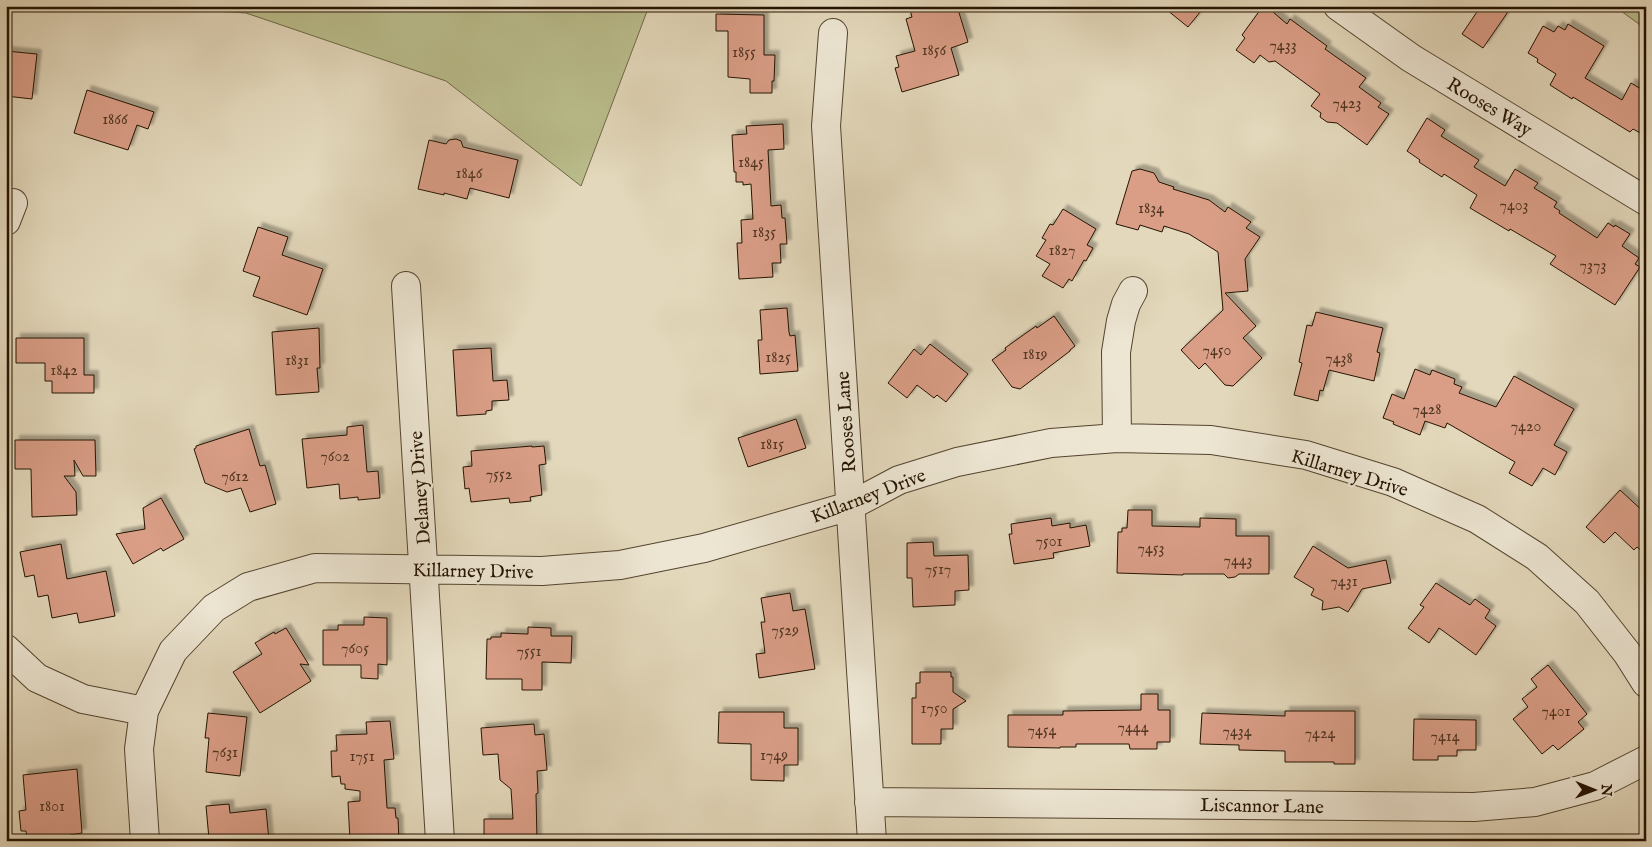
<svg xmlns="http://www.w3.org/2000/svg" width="1652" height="847" viewBox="0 0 1652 847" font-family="'IM FELL English',serif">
<defs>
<filter id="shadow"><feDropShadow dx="4.5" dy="-4.5" stdDeviation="1" flood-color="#0004"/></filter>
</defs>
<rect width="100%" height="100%" fill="#e3d8bb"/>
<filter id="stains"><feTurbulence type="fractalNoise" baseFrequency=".004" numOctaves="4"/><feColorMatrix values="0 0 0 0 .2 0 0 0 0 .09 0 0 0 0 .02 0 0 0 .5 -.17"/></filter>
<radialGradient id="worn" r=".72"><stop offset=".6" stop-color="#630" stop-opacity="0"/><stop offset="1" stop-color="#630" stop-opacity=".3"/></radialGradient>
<path fill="#babd8c" stroke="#6f6846" d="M141 6H649L581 186 446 81 246 13Z
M1614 6H1646V29Z"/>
<path fill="#da9e87" stroke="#241300" filter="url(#shadow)" d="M909 6H957L968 42 951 48 959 75 902 92 895 68 899 67 896 56 915 51 906 19 912 17Z
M1162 6H1205L1188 27Z
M1263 6H1266L1287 24 1290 19 1327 46 1325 49 1366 78 1359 87 1381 103 1378 107 1389 114 1367 145 1337 123 1327 122 1320 117 1321 113 1311 106 1320 94 1275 61 1269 62 1260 55 1254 63 1236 50 1245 38 1242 35Z
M1481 6H1512L1483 48 1462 34Z
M716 14 764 15V55H775L774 81H772V93H750V79L728 77V31H716Z
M1568 24 1604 46 1585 78 1622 100 1631 83 1646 92V136L1633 129 1630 132 1573 97 1572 99 1550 85 1556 74 1537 62 1538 59 1528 53 1543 26 1554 32 1558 26 1565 30Z
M6 51 37 54 32 99 6 96Z
M87 90 154 112 148 129 137 125 128 150 74 133Z
M1427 118 1445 130 1441 136 1479 160 1474 167 1505 186 1515 169 1538 183 1534 188 1557 202 1554 207 1560 211 1559 213 1597 238 1608 223 1614 227 1615 225 1630 234 1622 246 1639 258 1635 264 1640 267 1615 305 1550 264 1556 256 1510 229 1509 231 1470 208 1477 195 1444 174 1442 177 1419 162 1420 160 1407 151Z
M783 124 784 149 768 150 771 206 781 205 782 218H785L787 244H780L781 263H772L773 277 739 279 737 243H742L741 220 753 219 751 184 743 185V182H736V172H734L732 135 747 134 746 126Z
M456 139 461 141 463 147 518 160 509 198 470 188 467 199 444 193V195L418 189 429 140 446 144 449 140Z
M1140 169 1154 173 1159 182 1174 187 1173 189 1209 200 1225 212 1228 207 1251 222 1246 228 1260 237 1245 259 1248 291 1225 293 1256 326 1243 338 1262 358 1233 386 1225 385 1205 363 1199 369 1181 350 1223 310 1218 252 1189 234 1164 226 1162 232 1140 225 1138 230 1116 224 1132 171Z
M1063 209 1096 229 1087 245 1093 248 1086 261 1084 260 1072 281 1069 279 1063 288 1042 276 1050 264 1036 256 1046 240 1042 238 1050 224 1053 225Z
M258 227 288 237 282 255 323 269 307 315 253 296 260 277 243 271Z
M787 308 789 332 790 336 795 335 798 371 760 374 758 340H762L760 310Z
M1316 312 1383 328 1377 352 1380 353 1374 381 1329 370 1323 391 1320 390 1318 401 1294 395 1302 363 1299 362 1307 325 1312 326Z
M1054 316 1075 346 1070 350V351L1020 389 1012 387 992 360 1006 350 1005 348 1036 326 1037 328Z
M319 328 320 368H317L319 392 276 395 272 332Z
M16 338H84V375H94V393H52V381H45V363H16Z
M930 344 968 374 946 402 937 395 934 398 917 385 907 398 888 383 914 349 921 355Z
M491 348 493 381 507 380 509 400 492 401V410L486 411V414L457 416 453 350Z
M1415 369 1430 375 1432 370 1455 379 1454 384 1462 387 1459 393 1496 407 1514 376 1574 409 1554 445 1567 452 1555 475 1543 468 1532 486 1509 473 1515 462 1447 423 1445 428 1425 421 1420 435 1393 424 1394 422 1383 418 1392 394 1404 399Z
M796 419 806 448 748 467 738 438Z
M363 425 367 472 378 471 380 498 358 500V497L340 499 339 484 307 488 302 439 347 435V427Z
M249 429 260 466 265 465 276 504 250 512 241 488 227 492 205 483 194 449 196 448V446Z
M15 440H95L96 476H83L74 460 75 476H64L76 492 77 515 32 517 31 469H15Z
M532 446V447L544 446 546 464 539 465 542 495 530 497 531 501 510 503 509 498 471 502 469 488 465 489 463 467 472 466 471 451Z
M1620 490 1646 514V555L1637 547 1634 550 1615 532 1604 543 1586 527Z
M161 498 184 539 163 551 161 548 133 564 116 534 145 529 143 508Z
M1128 510H1152V526L1200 527V518L1236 519V536H1269V574H1239L1235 577 1228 578 1224 574H1183V575L1117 573 1118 532H1122V528H1127Z
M1051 518 1052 526 1070 523V528L1086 525 1090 546 1053 553 1054 558 1014 564 1009 534H1012L1011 524Z
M933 542 934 556 968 555 969 590 955 591V605L913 607 912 578H907V543Z
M61 544 67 579 106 571 115 616 79 623 77 613 52 618 48 595 38 597 34 575 25 577 20 552Z
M1313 546 1348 568 1386 560 1391 583 1362 589 1348 612 1339 607 1322 610 1323 601 1311 595 1314 589 1294 577Z
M1436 583 1470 605 1475 599 1490 610 1485 618 1496 626 1476 655 1439 628 1429 643 1408 628 1424 607 1420 605Z
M790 593 793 611 805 609 815 669 759 678 756 654 765 653 761 622H765L761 598Z
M364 617 387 618V665L378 664V679L361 678V665H323V630H338V625H364Z
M528 627 551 628V636H572L571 663 542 662V690H522V679H486L487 639H491V637H501V633L528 634Z
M286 628 309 665 300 664 311 681 260 713 233 672 262 654 255 643 274 632 275 634Z
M1548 665 1587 714 1578 722 1584 729 1558 750 1553 745 1542 754 1513 719 1528 707 1522 699 1537 687 1531 679Z
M920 672H951V677H953V692L966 701 953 709V729H941V744H912V698H916V683H920Z
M1141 694H1158V710H1170V742H1157V749H1130L1129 744H1076V747H1060V748L1008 747V715H1063V711L1141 710Z
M1285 711H1355V764H1334V762H1285V751L1239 750V745L1200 744 1202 713 1285 716Z
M719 712H784V728H798V765H784V781L751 780V744L718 743Z
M208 713 247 717 240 776 206 772 209 738H205Z
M1414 719 1476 720V750H1457V756H1438V760H1413Z
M390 721 394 759 384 760 387 808H395L396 818H398L399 841H350L348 802 360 801V791L345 789V784H341L340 776 332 777 331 751H337L336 735 367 734 366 722Z
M534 724 535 735 544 734 547 770 537 771 538 793 536 794 537 841H484V819H513L511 789 500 780 498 754 483 755 481 728Z
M77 769 82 833 70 835V836L64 841H58L55 838 40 839 39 841H27L26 831H21L19 811 26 810 23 775Z
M229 804 230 813 266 809 269 841H229V838L209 839 206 806Z"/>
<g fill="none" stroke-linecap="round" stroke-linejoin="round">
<defs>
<path id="minor" d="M1338 6 1411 58 1646 201
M833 33 826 126 872 841
M6 221 13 203
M406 286 440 841
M1117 438 1116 352 1121 321 1126 304 1133 291
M6 649 37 678 83 699 144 711
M869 802 1474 807 1535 802 1595 786 1646 760
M145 841 139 749 144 711 173 651 214 608 248 587 315 568 542 571 620 565 704 548 850 506 899 480 957 462 1051 443 1117 438 1211 440 1306 455 1393 482 1477 519 1537 557 1587 602 1627 653 1646 683"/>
</defs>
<use href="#minor" stroke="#54442f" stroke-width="30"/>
<use href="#minor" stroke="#ede6d3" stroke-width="28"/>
</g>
<g text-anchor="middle" stroke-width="4.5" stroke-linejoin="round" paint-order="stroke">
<g font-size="16" fill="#523622">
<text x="1283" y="50">7433</text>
<text x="934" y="55">1856</text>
<text x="744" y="57">1855</text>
<text x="1347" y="108">7423</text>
<text x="115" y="124">1866</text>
<text x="751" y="167">1845</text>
<text x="469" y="178">1846</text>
<text x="1514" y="210">7403</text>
<text x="1151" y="213">1834</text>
<text x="764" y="237">1835</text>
<text x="1062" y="255">1827</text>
<text x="1593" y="270">7373</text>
<text x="1217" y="355">7450</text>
<text x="1035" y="359">1819</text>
<text x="778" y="362">1825</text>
<text x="1339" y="363">7438</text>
<text x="297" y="365">1831</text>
<text x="64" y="375">1842</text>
<text x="1427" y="414">7428</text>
<text x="1526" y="431">7420</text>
<text x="772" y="449">1815</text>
<text x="335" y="461">7602</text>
<text x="499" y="479">7552</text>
<text x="235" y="481">7612</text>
<text x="1049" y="546">7501</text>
<text x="1151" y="553">7453</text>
<text x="1238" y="565">7443</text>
<text x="938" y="574">7517</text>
<text x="1344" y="586">7431</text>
<text x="785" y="635">7529</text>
<text x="355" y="653">7605</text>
<text x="529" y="656">7551</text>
<text x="934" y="713">1750</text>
<text x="1556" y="716">7401</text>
<text x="1133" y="732">7444</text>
<text x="1042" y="735">7454</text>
<text x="1237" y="736">7434</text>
<text x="1320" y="738">7424</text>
<text x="1445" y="741">7414</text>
<text x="225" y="757">7631</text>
<text x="774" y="760">1749</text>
<text x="362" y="761">1751</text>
<text x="52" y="811">1801</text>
</g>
<g font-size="19" fill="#241300" stroke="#ede6d3">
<text transform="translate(1490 106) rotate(31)" y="7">Rooses Way</text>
<text transform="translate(845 422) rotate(-94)" y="7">Rooses Lane</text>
<text transform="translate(1350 472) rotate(17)" y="7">Killarney Drive</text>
<text transform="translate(419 488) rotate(-94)" y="7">Delaney Drive</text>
<text transform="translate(868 495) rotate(-21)" y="7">Killarney Drive</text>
<text transform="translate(473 570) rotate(1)" y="7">Killarney Drive</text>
<text transform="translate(1262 805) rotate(1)" y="7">Liscannor Lane</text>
</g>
</g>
<rect width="1652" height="847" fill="none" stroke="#e3d8bb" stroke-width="25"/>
<rect x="8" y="8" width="1637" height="832" fill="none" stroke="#241300" stroke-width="2.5"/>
<rect x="12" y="12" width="1627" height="822" fill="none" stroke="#241300"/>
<g transform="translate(1594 790) rotate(91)" stroke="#ede6d3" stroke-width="4" paint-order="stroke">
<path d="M0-4L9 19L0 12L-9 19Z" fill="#241300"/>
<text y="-8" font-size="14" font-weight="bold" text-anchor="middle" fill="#241300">N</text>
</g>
<rect width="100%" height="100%" filter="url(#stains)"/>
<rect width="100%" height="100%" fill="url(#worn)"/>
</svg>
